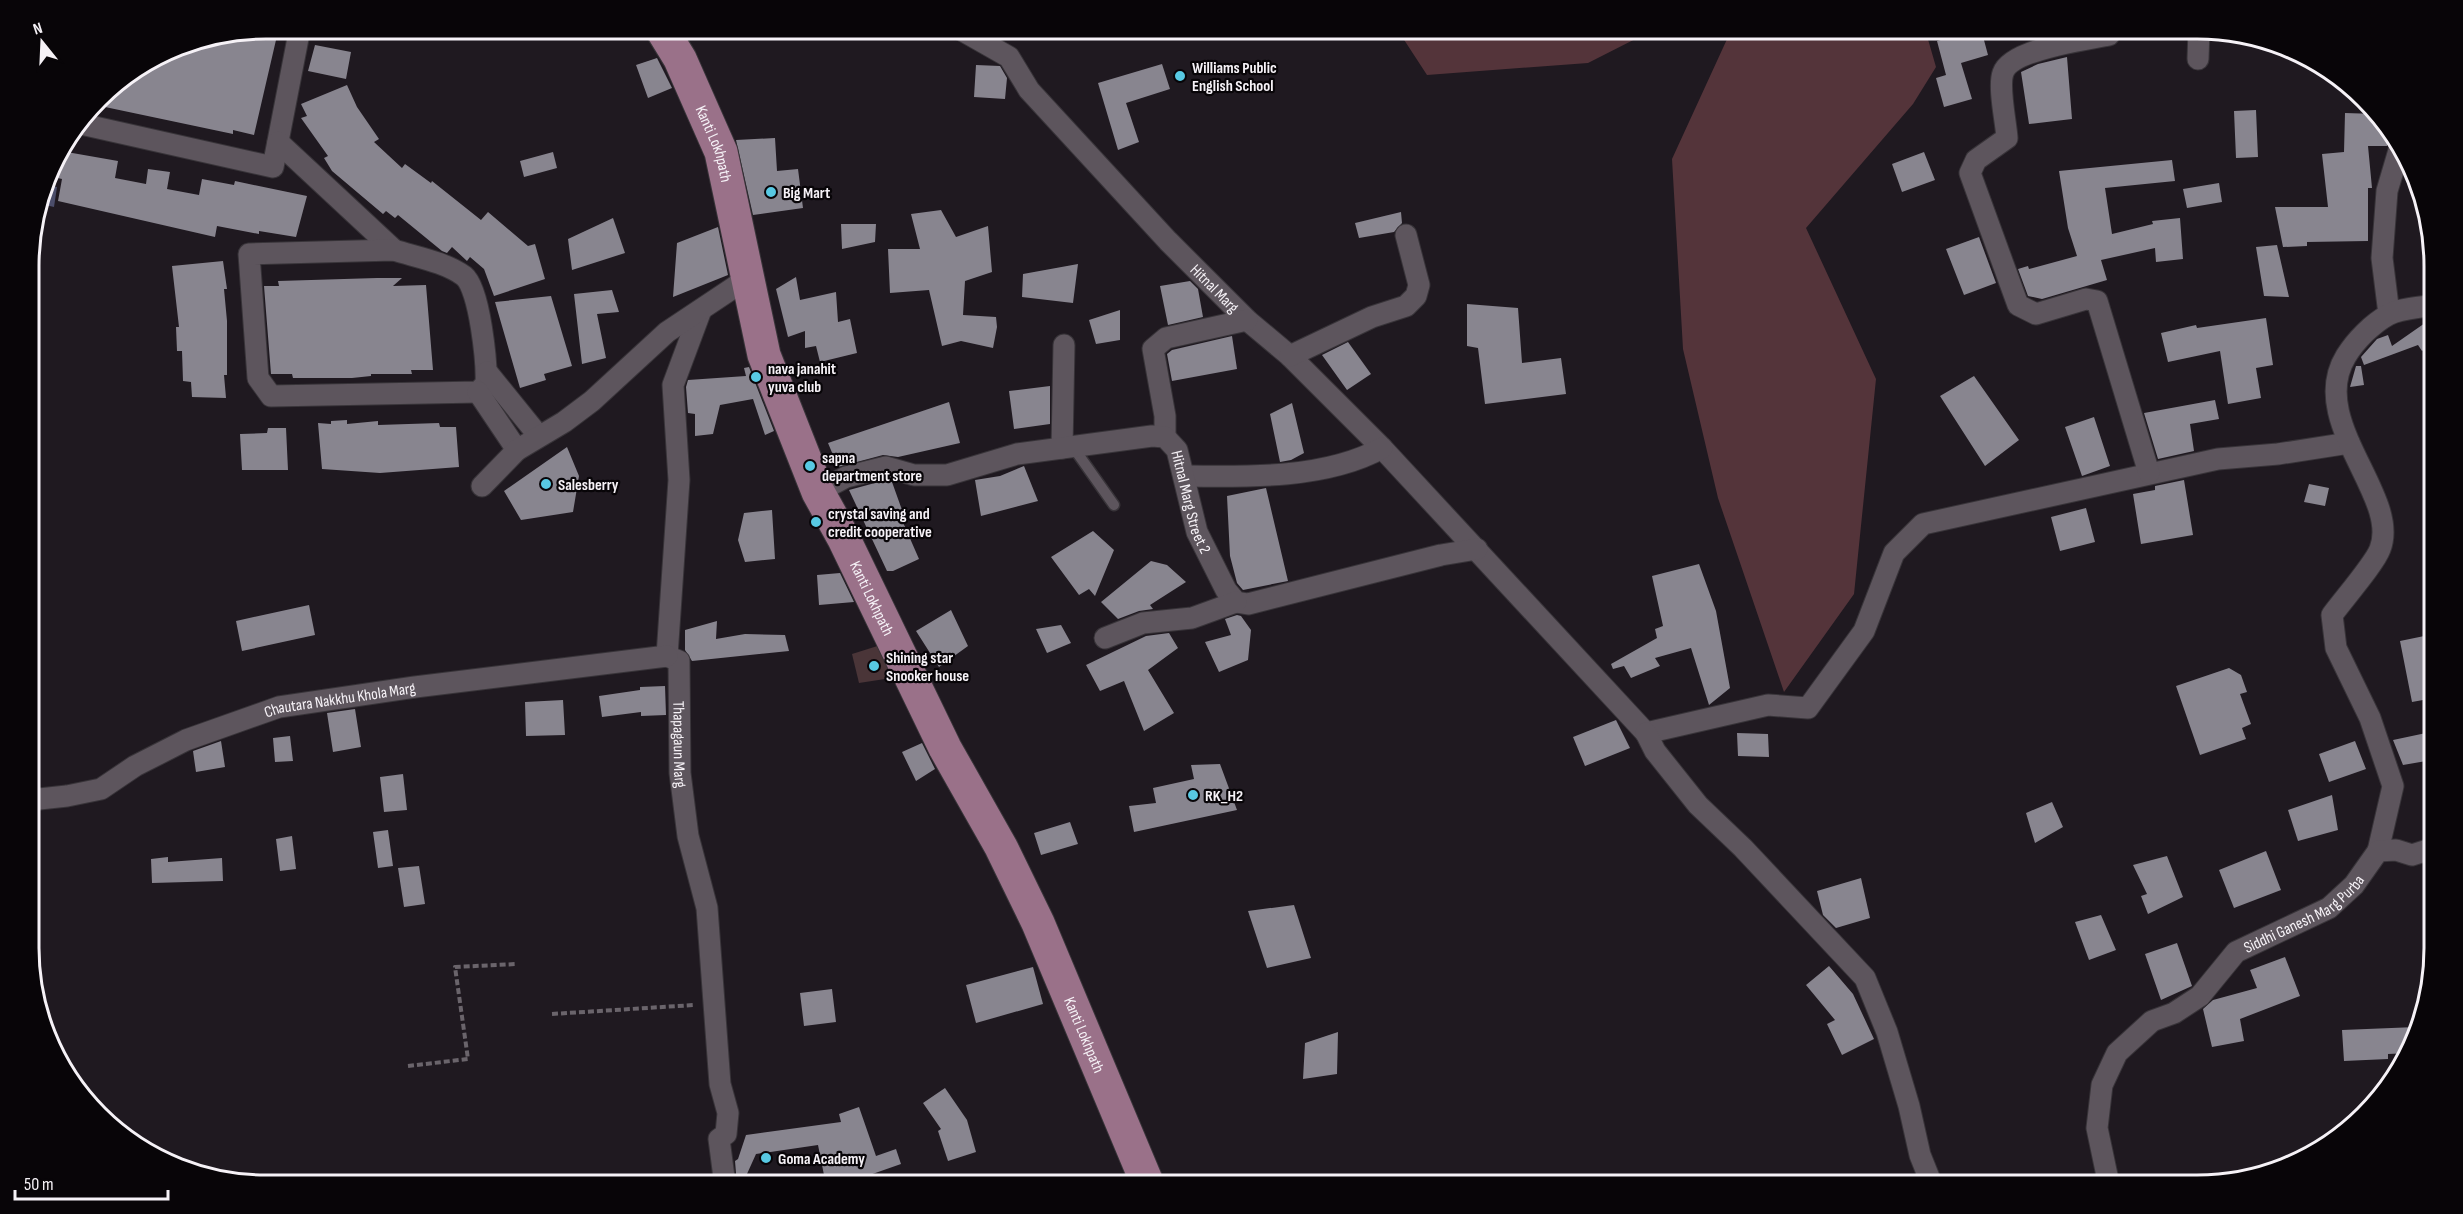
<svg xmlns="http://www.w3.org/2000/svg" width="2463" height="1214" viewBox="0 0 2463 1214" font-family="'Sofia Sans Condensed',sans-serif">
<rect width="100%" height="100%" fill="#1f1920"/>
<path fill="#4a3538" d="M887 643 898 677 859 683 852 654Z"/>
<path fill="#54343a" d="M1397 29H1655L1588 63 1427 75Z
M1723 29H1925L1936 67 1913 104 1806 228 1876 379 1854 594 1784 692 1718 498 1683 349 1672 159 1728 37Z"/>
<path fill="#4b4d6a" d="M47 185 57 187 54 207 41 204Z"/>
<path fill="#88858f" d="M266 28 264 38 276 40 254 135 233 130V134L105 107V103L99 101 109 88 176 46Z
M1981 29 1988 55 1961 63 1972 99 1944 107 1936 78 1946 75 1937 41Z
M315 45 351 52 346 79 308 71Z
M2067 57 2072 119 2029 124 2021 72 2038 64Z
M657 58 672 88 648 98 636 65Z
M1162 64 1170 89 1126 103 1139 142 1118 150 1098 83Z
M976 65 1000 66 1007 78 1005 99 974 97Z
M347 85 357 107 379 139 374 142 402 168 405 164 431 183 432 181 481 220 488 212 528 246 535 244 545 279 494 296 484 269 470 257 467 261 452 247 447 253 442 251 398 215 395 218 386 211 383 214 332 171 324 158 328 156 301 118 307 116 301 104Z
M2256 110 2258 157 2236 158 2234 111Z
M2345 113 2376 114 2388 125 2387 146H2368L2372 188H2368V241L2307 242V246L2283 247 2275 207H2328L2322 154 2344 152Z
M775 138 777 171 798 169 803 208 753 215 736 140Z
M61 151 118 161 115 178 146 184 148 169 170 172 167 189 199 195 202 179 234 185 235 181 307 196 296 237 259 231V234L217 226 215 237 58 201 62 179 49 176 53 161Z
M553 152 557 168 524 177 520 161Z
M1924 152 1935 180 1902 192 1892 164Z
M2172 160 2175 181 2105 188 2112 234 2153 224 2152 221 2180 218 2183 259 2156 262 2155 248 2101 260 2107 280 2042 299 2028 296 2018 269 2028 266 2029 269 2077 256 2068 228 2059 171Z
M2219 183 2222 202 2187 208 2183 189Z
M941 210 956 237 988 226 992 272 965 281 963 315 996 317 997 327 993 348 961 341 942 346 929 290 890 293 888 249H920L911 214Z
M1401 212 1402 223 1394 232 1359 238 1355 223Z
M613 218 625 253 572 270 568 239Z
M841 224H876L875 242 842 249Z
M718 227 728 275 673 297 677 243Z
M1979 237 1996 283 1964 295 1946 249Z
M2277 245 2289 297 2264 296 2256 247Z
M223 261 227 289H224L227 321V375H224L226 398 192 397 191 382 183 381 182 351H177L176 327H179L172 266Z
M1078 264 1073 303 1022 297 1023 274Z
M796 277 800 300 836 292 838 322 850 319 857 353 820 362 816 346 805 348V331L788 337 776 289Z
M377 278H402L393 286 426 285 433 370H411L412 374H371V376L352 378H293L292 374H271L264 286H279L278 281Z
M1190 281 1198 289 1203 317 1168 325 1160 286Z
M612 290 619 312 597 314 606 358 582 364 574 294Z
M551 296 572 366 544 374 546 380 520 388 495 302Z
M1467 304 1518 308 1522 363 1561 358 1566 394 1485 404 1478 348 1467 346Z
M1120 310V340L1096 344 1089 320Z
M2266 318 2273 365 2256 368 2261 398 2228 404 2220 351 2168 362 2161 333 2196 325 2197 328Z
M2425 323 2433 335V343L2422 351 2418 345 2364 365 2361 357 2377 339 2388 335 2392 346Z
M1232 336 1237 369 1172 381 1167 354 1172 350Z
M1348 342 1371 374 1347 390 1322 355Z
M2356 366H2361L2364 385 2350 387Z
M749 367 774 431 765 435 753 399 720 405 713 434 695 436V414L688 413 686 387 688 380 746 376 744 368Z
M1974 376 2019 440 1985 466 1940 396Z
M1050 386V424L1014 429 1009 391Z
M2215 400 2219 419 2190 424 2194 451 2158 459 2144 413Z
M949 402 960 443 898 457 883 455 838 467 828 443Z
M1292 403 1304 453 1291 460 1280 462 1270 414Z
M2094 417 2110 466 2082 476 2065 427Z
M347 420V424L378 421V425L439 423 440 427H456L459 467 380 473 322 469 318 423 331 424V421Z
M268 428H286L288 470H242L240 434 267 433Z
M567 447 579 476 573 512 521 520 504 491Z
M1024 466 1038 501 981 516 975 480 1000 476Z
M886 480 892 482 902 510 898 511 919 559 893 571H887L849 490Z
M2184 480 2193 535 2141 544 2133 494 2155 490V486Z
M2309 484 2329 488 2325 506 2304 502Z
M1266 488 1288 581 1243 590 1237 583 1230 556 1227 496Z
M2086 508 2095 542 2060 551 2051 517Z
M772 510 775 559 745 562 738 540 744 513Z
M1093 531 1114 550 1095 596 1089 589 1079 595 1051 557Z
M1151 561 1167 565 1186 582 1150 605 1153 609 1139 611 1118 619 1101 602Z
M1699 564 1716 611 1730 688 1709 705 1691 648 1655 658 1660 666 1631 678 1624 666 1613 669 1611 664 1657 638 1655 629 1663 626 1652 576Z
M840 573 854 602 819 605 817 575Z
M309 605 315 635 242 651 236 621Z
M951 610 968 646 939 667 916 631Z
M1237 615 1241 616 1251 630 1248 660 1219 672 1205 642 1231 635 1225 619Z
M717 621 716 639 745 634 785 635 789 651 692 661 685 650V630Z
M1061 625 1071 643 1047 653 1036 629Z
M1169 633 1178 648 1148 670 1174 713 1144 731 1124 681 1100 691 1086 665 1146 636Z
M2434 634V698L2412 702 2400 641Z
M2229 668 2241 675 2247 692 2240 694 2251 724 2242 728 2246 739 2200 755 2176 686Z
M665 686 666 715 641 716V712L602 717 599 696 640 690V687Z
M563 700 565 735 526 736 525 702Z
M355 709 361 747 333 752 327 713Z
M1616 720 1630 748 1585 766 1573 737Z
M1737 733 1768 734 1769 757 1738 756Z
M2426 733 2432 760 2403 765 2393 740Z
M290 736 293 761 275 762 273 738Z
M221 741 225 767 196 772 193 751Z
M2355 741 2366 769 2329 782 2319 754Z
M922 743 935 769 916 781 902 752Z
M1220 764 1237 810 1134 832 1129 806 1156 803 1153 788 1194 779 1191 765Z
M403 774 407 810 384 812 380 777Z
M2332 795 2338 830 2298 841 2288 810Z
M2052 802 2063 827 2035 843 2026 813Z
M1070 822 1078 844 1041 855 1034 833Z
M388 830 393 866 378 868 373 832Z
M292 836 296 869 280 871 276 839Z
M2266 851 2281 890 2234 908 2219 870Z
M2167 856 2183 897 2148 914 2141 896 2147 894 2133 865Z
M168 857V862L222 858 223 881 152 883 151 859Z
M419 866 425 904 404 907 398 868Z
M1861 878 1870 918 1836 928 1823 915 1817 891Z
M1294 905 1311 958 1267 968 1248 911Z
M2101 915 2116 950 2089 960 2075 922Z
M2177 943 2192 986 2161 1000 2145 954Z
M2285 957 2300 996 2240 1019 2244 1041 2212 1047 2203 1009 2213 1000 2257 988 2250 970Z
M1829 966 1853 994 1874 1039 1842 1055 1827 1024 1835 1020 1806 985Z
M1033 967 1043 1004 976 1023 966 985Z
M832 989 836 1022 804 1026 800 993Z
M2416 1027 2410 1053 2388 1054V1059L2344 1061 2342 1030Z
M1338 1032 1337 1074 1303 1079 1305 1043Z
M945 1088 967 1120 976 1152 948 1161 938 1131 941 1129 923 1103Z
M859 1107 876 1156 896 1149 901 1164 841 1185H826L818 1145 756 1154 742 1185H737L735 1161 738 1159 746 1135 841 1122 839 1114Z"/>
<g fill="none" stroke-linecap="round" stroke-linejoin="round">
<defs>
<path id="lane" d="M1073 447 1114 505"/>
<g id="street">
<path id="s1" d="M958 28 1009 57 1029 90 1168 241 1247 320 1290 356 1382 448 1646 733 1768 705 1808 708 1864 631 1894 553 1923 524 2218 459 2278 454 2349 443"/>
<path d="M2109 35C2085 40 2011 49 2003 73 1998 87 2006 122 2007 138L1976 160 1970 173 2018 305 2036 314 2086 299 2097 301 2149 473"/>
<path d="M2198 59 2199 29"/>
<path d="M81 124 273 167 300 28"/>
<path d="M278 142 394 250"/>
<path d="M394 250C416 257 445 262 464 276 480 289 487 364 486 384L478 392 271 396 258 378 249 254Z"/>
<path id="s2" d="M701 310 673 385 679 480 667 656 679 661 680 773 688 836 707 908 720 1084 728 1113 726 1134 719 1139 725 1185"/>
<path d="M2389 314 2382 258 2387 191 2400 147"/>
<path d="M1290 356 1372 317 1406 306 1416 296 1419 285 1406 235"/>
<path d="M487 372 538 435"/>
<path d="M478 392 517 450"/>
<path d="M1165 437V416L1153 349 1166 338 1247 320"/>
<path d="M1062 448 1064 345"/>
<path d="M1184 476C1246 477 1326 479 1382 448"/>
<path d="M482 486 517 450 564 422 592 401 667 332 748 278"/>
<path id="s3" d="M818 492 846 477 886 467 914 475H947L1017 454 1152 436 1165 437 1177 450 1197 532 1226 590 1236 602 1248 604 1441 555 1477 549"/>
<path d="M1105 638 1143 623 1192 618 1236 602"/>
<path d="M1646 733 1655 751 1698 805 1743 848 1865 978 1887 1032 1909 1106 1920 1155 1932 1185"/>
<path id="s4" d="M30 800 67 796 101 789 135 766 186 740 279 707 415 687 667 656"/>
<path d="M2378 851 2393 786 2370 718 2336 648 2332 615C2343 600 2375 563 2380 549 2401 496 2306 421 2346 356 2356 340 2372 324 2388 315 2400 308 2419 308 2433 305"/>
<path id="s5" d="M2109 1185 2097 1128 2102 1085 2117 1053 2152 1021 2174 1013 2200 996 2236 952 2329 908 2354 885 2378 851 2396 850 2412 855 2434 848"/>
</g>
<g id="primary">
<path id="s6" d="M661 28 680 59 721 152 764 355 818 492 844 539 945 748 1001 847 1038 923 1148 1185"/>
</g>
</defs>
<use href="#lane" stroke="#383439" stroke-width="13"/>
<use href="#street" stroke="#383439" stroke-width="23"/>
<use href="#primary" stroke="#383439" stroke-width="35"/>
<path stroke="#6a646b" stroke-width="4" stroke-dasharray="6 3" stroke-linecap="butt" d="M552 1014 694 1005
M408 1066 468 1059 455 967 517 964"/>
<use href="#lane" stroke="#5d555d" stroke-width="10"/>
<use href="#street" stroke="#5d555d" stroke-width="21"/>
<use href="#primary" stroke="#9a7189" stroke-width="33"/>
</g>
<g fill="#58c9e3" stroke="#080508" stroke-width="2">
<circle cx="1180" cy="76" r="6"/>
<circle cx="771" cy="192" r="6"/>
<circle cx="756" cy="377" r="6"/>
<circle cx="810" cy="466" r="6"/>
<circle cx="546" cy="484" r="6"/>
<circle cx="816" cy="522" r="6"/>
<circle cx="874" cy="666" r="6"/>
<circle cx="1193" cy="795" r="6"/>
<circle cx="766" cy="1158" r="6"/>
</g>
<g text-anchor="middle" stroke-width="4.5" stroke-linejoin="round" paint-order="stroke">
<g font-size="16" font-weight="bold" fill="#f6f2f7" stroke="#080508" text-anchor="start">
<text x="1192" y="73">Williams Public<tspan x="1192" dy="18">English School</tspan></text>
<text x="783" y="198">Big Mart</text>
<text x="768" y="374">nava janahit<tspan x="768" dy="18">yuva club</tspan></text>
<text x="822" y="463">sapna<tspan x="822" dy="18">department store</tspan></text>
<text x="558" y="490">Salesberry</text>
<text x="828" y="519">crystal saving and<tspan x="828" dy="18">credit cooperative</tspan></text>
<text x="886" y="663">Shining star<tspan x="886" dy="18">Snooker house</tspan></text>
<text x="1205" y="801">RK_H2</text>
<text x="778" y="1164">Goma Academy</text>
</g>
<g font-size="16" fill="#f6f2f7" stroke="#080508">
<text dy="6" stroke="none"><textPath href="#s6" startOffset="128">Kanti Lokhpath</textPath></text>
<text dy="6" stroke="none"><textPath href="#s1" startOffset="369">Hitnal Marg</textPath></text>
<text dy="6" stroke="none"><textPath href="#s3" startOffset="429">Hitnal Marg Street 2</textPath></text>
<text dy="6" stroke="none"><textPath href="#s6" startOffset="612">Kanti Lokhpath</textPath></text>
<text dy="6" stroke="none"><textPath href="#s4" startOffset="330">Chautara Nakkhu Khola Marg</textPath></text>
<text dy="6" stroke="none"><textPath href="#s2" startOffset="448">Thapagaun Marg</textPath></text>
<text dy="6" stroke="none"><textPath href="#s5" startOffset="374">Siddhi Ganesh Marg Purba</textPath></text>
<text dy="6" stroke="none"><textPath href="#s6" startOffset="1098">Kanti Lokhpath</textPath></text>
</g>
</g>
<path d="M0 0H2463V1214H0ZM266 39H2197A227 227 0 0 1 2424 266V948A227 227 0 0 1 2197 1175H266A227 227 0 0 1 39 948V266A227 227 0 0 1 266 39Z" fill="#080508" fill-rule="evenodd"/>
<path fill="none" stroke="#f6f2f7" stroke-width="3" d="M266 39H2197A227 227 0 0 1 2424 266V948A227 227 0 0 1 2197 1175H266A227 227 0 0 1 39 948V266A227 227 0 0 1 266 39Z"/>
<g transform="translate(42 42) rotate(342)" stroke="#080508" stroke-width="4.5" paint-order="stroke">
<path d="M0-4.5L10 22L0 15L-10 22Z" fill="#f6f2f7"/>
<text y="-9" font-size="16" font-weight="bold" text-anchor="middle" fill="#f6f2f7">N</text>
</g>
<path d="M15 1190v9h153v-9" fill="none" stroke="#f6f2f7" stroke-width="3"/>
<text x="24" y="1190" font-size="18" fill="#f6f2f7" stroke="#080508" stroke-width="4.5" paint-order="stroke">50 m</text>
</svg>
